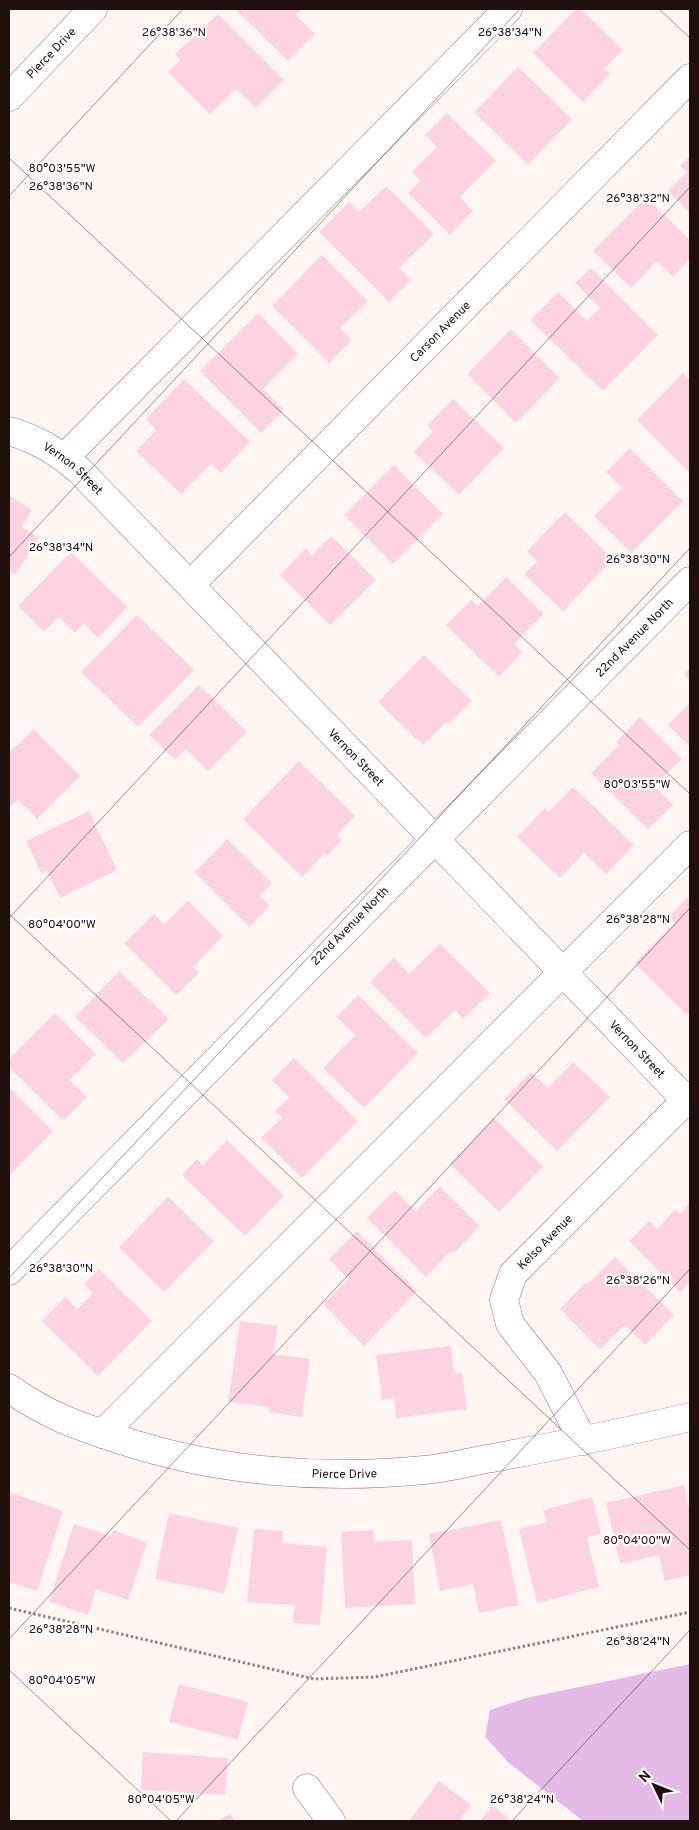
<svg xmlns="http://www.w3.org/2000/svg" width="699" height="1830" viewBox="0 0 699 1830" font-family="Overpass,sans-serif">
<rect width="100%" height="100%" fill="#fff6f4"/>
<path fill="#e3bbe7" d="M690 1664V1821H583L509 1763 485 1737 490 1710 526 1698Z"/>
<path fill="#fcd3e1" d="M235 9H302L296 15 315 34 288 61Z
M576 9H581L623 50 604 69 610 74 583 102 533 53Z
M218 14 284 80 256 108 236 89 210 114 168 72 180 60 175 54Z
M518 67 572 119 528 165 474 112Z
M447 113 496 161 460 197 473 211 450 235 408 193 420 181 412 172 437 147 425 135Z
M690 156V213L668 191 687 172 680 166Z
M386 186 434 234 399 268 411 280 389 302 319 232 349 202 359 212Z
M646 197 690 240V259L673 277 657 261 631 288 593 251Z
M322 255 368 301 340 328 352 340 329 363 272 306Z
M591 268 658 335 603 391 530 320 558 292 587 321 600 308 575 283Z
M258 313 298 354 263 389 284 410 261 433 200 371Z
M511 329 560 378 516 423 467 374Z
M683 373 690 380V473L637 420Z
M184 379 250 442 221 473 211 464 181 494 136 451 156 430 146 419Z
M453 399 504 448 459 495 414 452 433 431 427 426Z
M630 448 683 501 631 553 594 516 622 488 606 472Z
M394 465 443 514 393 564 344 515Z
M9 495 32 510 22 527 39 538 15 575 9 571Z
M565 512 613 559 563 611 524 574 537 561 527 551Z
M331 536 376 580 330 625 280 575 306 548 312 555Z
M71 552 127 607 98 638 84 623 75 633 59 617 44 632 18 606Z
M506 577 544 614 514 644 522 652 499 677 446 625 471 600 478 606Z
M137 615 194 670 138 727 81 672Z
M424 655 472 701 449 724 447 721 423 745 378 702Z
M690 668V681L684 674Z
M199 685 247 732 208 771 186 749 175 760 149 735Z
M690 703V747L668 725Z
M640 717 682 759 654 786 673 805 648 830 591 773 619 745 616 742Z
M33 729 80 776 37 819 18 800 11 806 9 804V753Z
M299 761 355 816 337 835 342 840 327 856 324 854 302 877 243 819Z
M573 787 634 845 606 874 584 853 560 878 517 837 545 808 549 812Z
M89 811 117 870 60 898 47 871 41 873 26 841Z
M227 839 272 883 260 896 270 906 249 927 194 872Z
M687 898 690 902V1011L687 1015 635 963 675 923 669 917Z
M188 901 223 936 193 967 199 973 176 995 124 943 154 914 164 924Z
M440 944 490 993 463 1019 455 1010 426 1038 370 982 394 958 409 974Z
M119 971 169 1019 123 1063 75 1017Z
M358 995 418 1053 364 1108 323 1068 355 1035 337 1017Z
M55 1013 96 1054 70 1080 87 1097 63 1121 9 1067V1059Z
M294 1058 358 1121 302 1178 261 1138 282 1118 275 1111 289 1097 272 1080Z
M573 1062 610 1097 557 1151 504 1099 531 1072 548 1088Z
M9 1087 53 1131 9 1176Z
M494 1118 543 1167 499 1212 450 1164Z
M227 1140 284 1196 245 1236 182 1175 197 1159 203 1165Z
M440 1186 480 1226 454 1253 451 1251 426 1277 367 1218 395 1190 416 1211Z
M168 1197 214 1241 164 1292 119 1247Z
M690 1203V1282L680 1292 629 1241 649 1221 657 1229 675 1210 680 1214Z
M357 1231 417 1291 364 1346 323 1304 348 1279 329 1259Z
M615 1257 674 1315 645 1345 625 1325 600 1350 560 1309 586 1282 588 1284Z
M99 1269 152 1321 98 1376 42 1321 65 1297 77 1309 93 1293 84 1284Z
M240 1321 278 1326 273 1354 310 1359 302 1417 268 1412 269 1407 228 1402Z
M451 1346 454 1373H462L467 1409 396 1418 394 1398 382 1400 376 1355Z
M684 1485 690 1512V1575L665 1581 659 1555 620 1564 606 1503Z
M9 1492 63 1511 37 1591 9 1582Z
M592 1497 601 1534 587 1537 599 1587 537 1603 519 1529 547 1522 543 1510Z
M169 1513 238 1528 224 1593 155 1579Z
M501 1520 519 1605 479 1613 473 1584 440 1591 429 1534Z
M74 1524 111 1536 113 1530 147 1542 128 1600 96 1589 88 1615 49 1602Z
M254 1529 283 1531 282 1543 327 1547 320 1625 293 1623 295 1605 247 1602Z
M373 1530 374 1542 412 1540 415 1604 345 1608 341 1532Z
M179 1684 248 1702 238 1740 169 1722Z
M143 1752 228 1758 225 1795 141 1790Z
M439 1781 471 1805 459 1821H409Z
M493 1805 511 1821H480Z
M230 1814 235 1821H217Z"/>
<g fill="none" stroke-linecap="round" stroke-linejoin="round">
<defs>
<g id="minor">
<path id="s1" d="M9 97 93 9"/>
<path id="s2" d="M9 431C37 439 58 452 80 471L690 1104"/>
<path d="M64 458 508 9"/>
<path id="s3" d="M190 585 690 78"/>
<path id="s4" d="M9 1271 690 581"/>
<path id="s5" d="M9 1388C46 1415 78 1426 121 1440 217 1472 323 1480 424 1470 448 1468 473 1461 498 1457 562 1445 626 1432 690 1417"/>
<path d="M102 1434 690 845"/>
<path id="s6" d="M583 1441 548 1373 510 1324 504 1300 513 1274 690 1096"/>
<path d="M307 1788 331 1821"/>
</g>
</defs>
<use href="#minor" stroke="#99726d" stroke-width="29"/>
<path stroke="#8f8381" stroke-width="3" stroke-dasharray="2.5 2.5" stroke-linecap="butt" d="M9 1608 314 1679 375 1677 690 1612"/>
<use href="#minor" stroke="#fff" stroke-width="28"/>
</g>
<path fill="none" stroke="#1f100e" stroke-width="1" stroke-opacity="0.45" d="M659 9 690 38M9 158 690 794M9 196 183 9M9 557 520 9M9 914 690 1550M9 918 690 187M9 1278 690 548M9 1639 690 908M9 1670 171 1821M176 1821 690 1269M512 1821 690 1630"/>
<g text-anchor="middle" stroke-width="4.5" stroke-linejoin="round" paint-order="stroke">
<g font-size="12" fill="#1f100e" stroke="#fff">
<text dy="4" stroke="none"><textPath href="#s1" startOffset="61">Pierce Drive</textPath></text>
<text dy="4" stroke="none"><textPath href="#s3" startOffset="356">Carson Avenue</textPath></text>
<text dy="4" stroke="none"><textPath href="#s2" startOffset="75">Vernon Street</textPath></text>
<text dy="4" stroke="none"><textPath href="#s4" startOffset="890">22nd Avenue North</textPath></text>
<text dy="4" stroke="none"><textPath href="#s2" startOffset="480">Vernon Street</textPath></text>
<text dy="4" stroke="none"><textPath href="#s4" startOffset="485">22nd Avenue North</textPath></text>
<text dy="4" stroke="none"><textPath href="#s2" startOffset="885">Vernon Street</textPath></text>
<text dy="4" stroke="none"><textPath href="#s6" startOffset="236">Kelso Avenue</textPath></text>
<text dy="4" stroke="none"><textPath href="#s5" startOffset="351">Pierce Drive</textPath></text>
</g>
</g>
<g font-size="12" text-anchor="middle" fill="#1f100e" stroke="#fff" stroke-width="4.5" stroke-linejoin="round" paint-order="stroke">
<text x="174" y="36">26°38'36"N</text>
<text x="510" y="36">26°38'34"N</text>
<text x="62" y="172">80°03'55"W</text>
<text x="61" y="190">26°38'36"N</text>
<text x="638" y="202">26°38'32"N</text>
<text x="61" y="551">26°38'34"N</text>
<text x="638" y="563">26°38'30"N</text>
<text x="637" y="788">80°03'55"W</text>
<text x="638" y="923">26°38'28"N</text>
<text x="62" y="928">80°04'00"W</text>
<text x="61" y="1272">26°38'30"N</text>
<text x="638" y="1284">26°38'26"N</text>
<text x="637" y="1544">80°04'00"W</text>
<text x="61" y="1633">26°38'28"N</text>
<text x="638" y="1645">26°38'24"N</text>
<text x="62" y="1684">80°04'05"W</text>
<text x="522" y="1803">26°38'24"N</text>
<text x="161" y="1803">80°04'05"W</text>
</g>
<rect width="699" height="1830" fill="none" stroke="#1f100e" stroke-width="20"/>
<g transform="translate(654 1785) rotate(313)" stroke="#ffffff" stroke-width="4" paint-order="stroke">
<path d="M0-4L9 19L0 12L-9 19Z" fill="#1f100e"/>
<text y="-8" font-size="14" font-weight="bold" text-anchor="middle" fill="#1f100e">N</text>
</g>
</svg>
